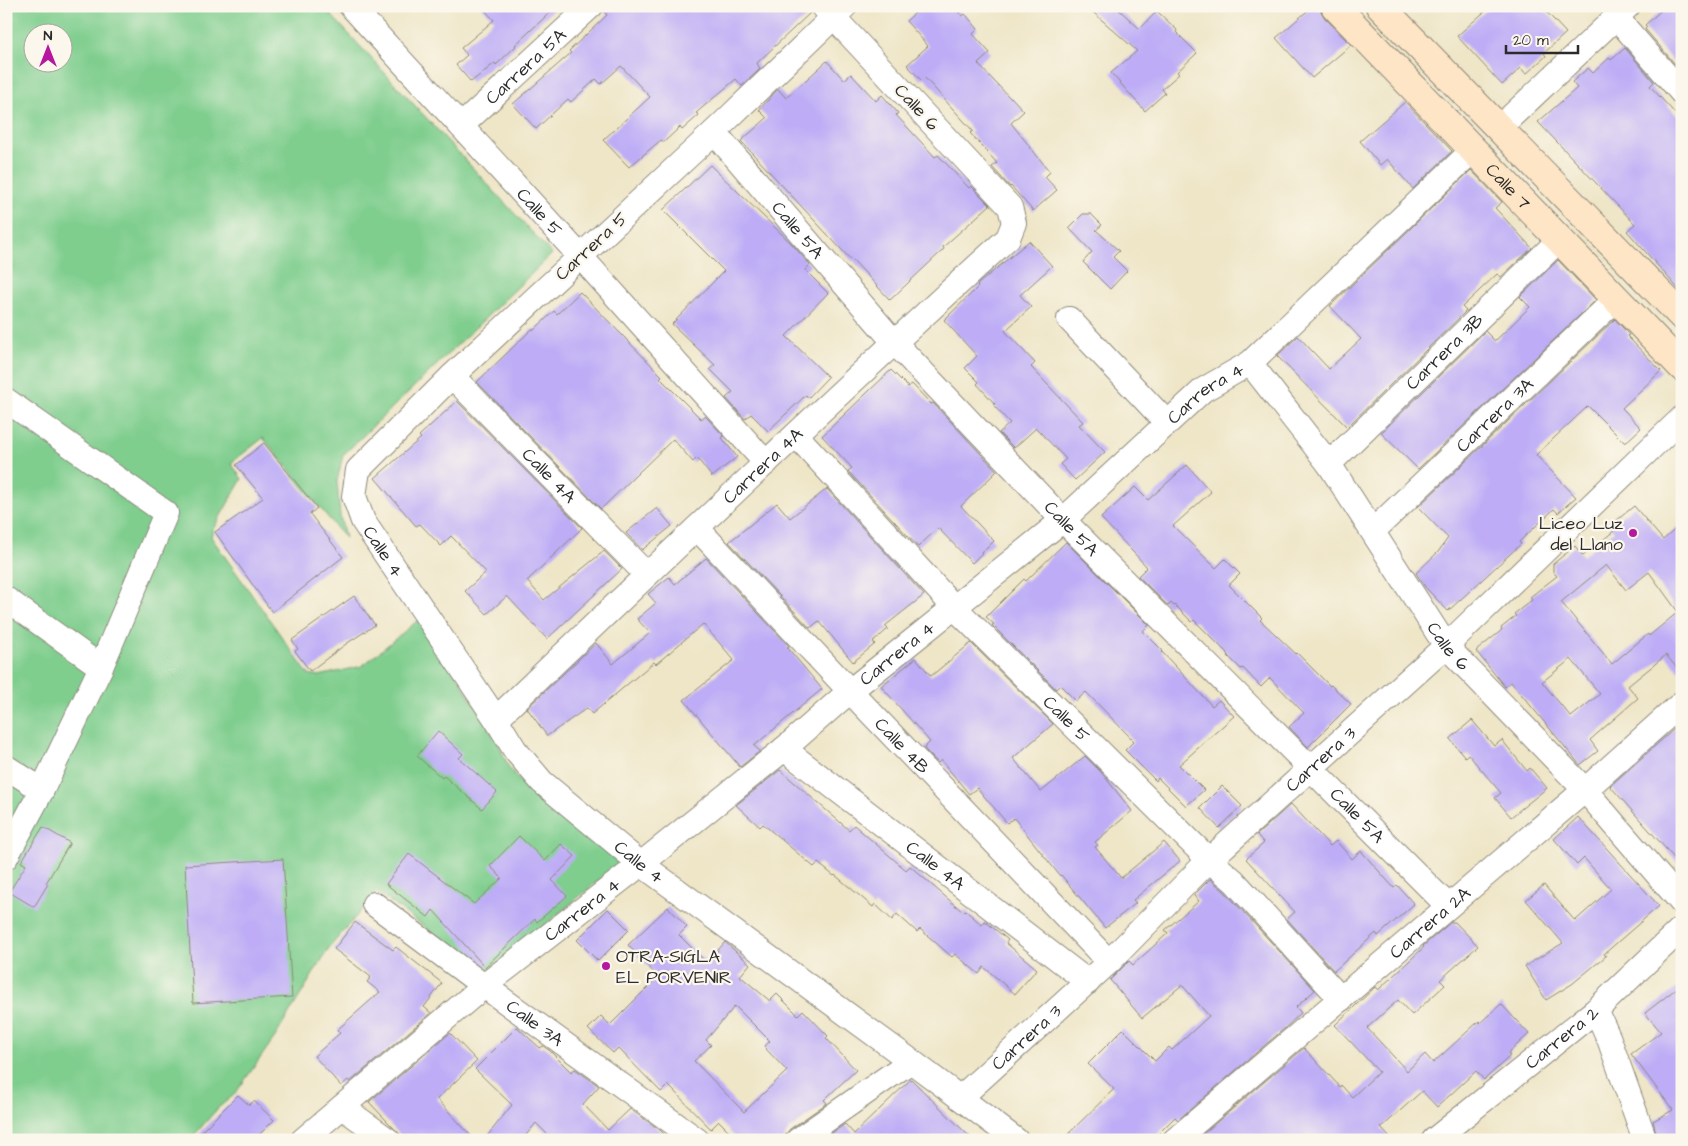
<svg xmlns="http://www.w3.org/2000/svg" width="1688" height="1146" viewBox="0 0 1688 1146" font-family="'Architects Daughter',sans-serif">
<rect width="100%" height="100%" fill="#fbf7ec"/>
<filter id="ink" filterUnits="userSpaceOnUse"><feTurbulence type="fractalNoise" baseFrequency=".02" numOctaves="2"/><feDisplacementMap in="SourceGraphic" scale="10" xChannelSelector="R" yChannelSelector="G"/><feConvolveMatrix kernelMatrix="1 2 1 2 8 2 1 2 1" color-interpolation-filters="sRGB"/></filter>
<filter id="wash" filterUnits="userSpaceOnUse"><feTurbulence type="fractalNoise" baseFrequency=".0096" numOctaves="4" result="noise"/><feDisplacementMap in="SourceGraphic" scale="20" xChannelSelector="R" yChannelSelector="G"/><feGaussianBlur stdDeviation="1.12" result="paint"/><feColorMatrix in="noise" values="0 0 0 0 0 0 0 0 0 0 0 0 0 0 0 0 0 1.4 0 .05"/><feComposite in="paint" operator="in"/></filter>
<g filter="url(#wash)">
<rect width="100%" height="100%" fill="#efe6c8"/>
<path fill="#7fce8e" stroke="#557c5c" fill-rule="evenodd" d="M6 6H323L552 254 343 455 337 481 340 516 345 538 263 438 231 463 242 479 213 529 211 537 308 674 319 676 362 666 422 617 500 747 509 768 526 788 620 863 487 973 377 892 329 948 275 1037 235 1094 218 1108 190 1140H6ZM32 32H62V62H32Z"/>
<g id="blocks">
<path fill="#beadf6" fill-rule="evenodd" d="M481 6H557L515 45 516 46 496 65 495 63 471 82 456 65 467 55 461 48 494 20Z
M604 6H810L811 12 757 63 760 69 742 86 736 79 696 113 699 115 682 130 680 127 664 142 661 140 629 167 603 140 650 97 621 66 601 84 596 79 571 102 568 99 536 129 513 104 571 53 569 51 607 15 604 11Z
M923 6H954L962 16 965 14 978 29 973 34 990 53 978 64 1010 98 1011 97 1024 111 1011 123 1050 172 1045 177 1057 190 1033 211 1011 186 1010 187 992 167 997 163 970 133 973 131 924 77 921 80 907 65 928 46 906 21Z
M1086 6H1115L1140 29 1157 11 1177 30 1176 32 1197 53 1177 72 1179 74 1162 89 1165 93 1145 111 1111 73 1137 51Z
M1313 6H1318L1324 17 1351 45 1312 78 1276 38Z
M1491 6H1541L1566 33 1544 53 1546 56 1526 74 1521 68 1502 85 1457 36Z
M1666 6H1682V58L1675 64 1645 29 1647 27 1645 25Z
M1625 48 1654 82 1650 86 1682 121V293L1627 231 1635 224 1538 122 1577 88 1572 82 1588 68 1593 73 1609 58 1611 60Z
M827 61 844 80 851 74 876 101 882 95 898 113 896 115 935 157 938 155 969 188 971 186 990 205 943 247 944 249 890 300 853 260 852 261 741 141 767 118 759 110 778 89 786 98Z
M1405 102 1452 151 1413 189 1387 159 1380 165 1360 141Z
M710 165 792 244 810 265 805 270 828 293 786 336 828 377 808 398 806 395 768 431 751 414 745 419 726 398 733 392 710 369 715 365 672 324 724 271 663 210Z
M1471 170 1502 202 1495 208 1532 248 1501 277 1497 274 1462 307 1466 311 1347 427 1277 356 1298 336 1329 369 1361 339 1330 306Z
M1083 214H1091L1102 225 1096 230 1119 251 1113 257 1127 271 1110 289 1083 262 1092 252 1069 228Z
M1029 241 1052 266 1020 295 1031 307 1005 331 1035 363 1031 367 1083 422 1079 425 1105 452 1075 480 1060 464 1066 459 1036 428 1014 448 999 433 1010 423 993 405 995 404 977 384 979 382 965 368 977 356 944 320 978 287 977 285Z
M1558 260 1596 300 1418 469 1381 433 1485 331 1495 341 1530 307 1520 297Z
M580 292 662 376 660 378 701 419 705 416 724 436 722 438 737 457 712 477 697 458 693 462 673 439 601 509 477 382 532 329 534 330 554 311 557 314Z
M1615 319 1629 335 1627 336 1661 371 1622 408 1641 428 1625 443 1588 406 1536 455 1576 497 1558 513 1554 509 1519 542 1521 544 1448 611 1425 587 1416 573 1438 552 1448 538 1418 507Z
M891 370 908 387 912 384 931 404 933 403 997 471 961 506 994 541 972 563 938 528 918 547 848 471 852 468 822 436Z
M457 401 582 528 527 581 544 600 604 551 622 569 547 639 507 596 487 614 465 591 486 572 451 536 441 546 420 524 416 526 375 478 421 438 419 436Z
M264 443 317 508 310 514 343 557 272 612 215 532 263 498 236 465Z
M1187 465 1211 492 1173 526 1216 568 1225 559 1240 574 1229 585 1262 618 1260 620 1276 635 1296 654 1297 653 1330 686 1331 685 1351 704 1308 747 1289 727 1304 713 1270 678 1261 687 1243 668 1241 669 1228 656 1229 655 1194 620 1192 622 1175 605 1174 606 1171 603 1168 606 1138 576 1147 567 1101 518 1135 487 1148 500Z
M827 489 924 595 885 626 888 629 873 642 875 644 853 662 819 621 810 628 729 542 777 503 790 518Z
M1634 506 1663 540 1682 523V674L1666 655 1628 686 1638 698 1590 740 1598 751 1580 765 1511 682 1505 687 1476 651 1502 630 1501 628 1516 616 1514 614 1532 600 1530 597 1557 576 1553 572V564L1575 546 1583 556 1614 531 1610 526ZM1606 565 1626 590 1649 572 1678 612 1649 636 1648 634 1612 664 1561 602ZM1571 659 1600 694 1571 717 1542 682Z
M657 508 672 526 642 550 626 533Z
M1066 542 1149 625 1143 631 1163 651 1162 652 1212 706 1219 700 1234 716 1179 765 1204 790 1186 806 1158 778 1156 781 1125 750 1134 741 1086 692 1076 701 1060 685 1056 689 992 625 994 624 986 617 1024 579 1026 581Z
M706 558 789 646 787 647 822 689 754 746 760 751 740 767 684 700 734 660 703 624 656 664 654 662 592 714 587 708 547 736 527 708 596 643 613 664 650 633 637 619 656 603 648 594 669 577 675 584Z
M354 596 375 625 346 644 310 671 295 651 298 649 292 640Z
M971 643 1053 724 1013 758 1041 792 1085 756 1101 772 1132 811 1095 842 1098 845 1095 847 1121 878 1164 842 1180 861 1133 900 1136 903 1105 928 1061 875 1060 876 1014 818 1007 823 977 788 969 794 941 760 938 763 927 752 924 748 930 742 881 686 916 658 931 676Z
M1472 720 1494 746 1502 740 1527 771 1530 768 1547 788 1511 817 1495 798 1501 793 1468 754 1465 757 1450 739Z
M1682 722V867L1610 786Z
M438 731 463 754 459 758 497 792 482 809 444 776 442 778 417 756Z
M780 770 849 830 854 825 906 870 910 866 963 912 965 910 982 925 985 921 1008 940 1006 943 1037 969 1015 994 984 967 979 974 955 954 952 957 920 929 917 932 897 914 892 920 875 904 873 907 835 875 834 876 818 863 814 867 763 824 760 827 736 805Z
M1222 786 1242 806 1219 828 1200 808Z
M1291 804 1330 846 1336 841 1352 859 1361 851 1394 888 1397 885 1414 904 1378 936 1376 933 1334 971 1287 919 1295 912 1246 859 1264 843 1257 835Z
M1578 817 1659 906 1604 954 1606 956 1572 984 1546 1000 1525 966 1563 943 1526 900 1544 885 1575 921 1611 889 1584 858 1577 865 1554 839Z
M43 827 70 843 46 883 48 884 34 907 9 892 26 865 21 862Z
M519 836 545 861 561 844 575 856 552 880 567 896 537 922 535 919 485 967 433 910 428 917 386 884 409 854 474 904 502 878 490 866Z
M283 859 292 997 193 1003 185 865Z
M1210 879 1224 891 1315 990 1296 1007 1301 1013 1285 1028 1178 1120 1175 1117 1152 1140H1062L1114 1089 1088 1064 1123 1029 1155 1061 1169 1047 1172 1050 1209 1016 1182 985 1142 1018 1110 980 1129 961 1133 965 1168 933 1165 930 1199 901 1194 895Z
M668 907 687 927 679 935 707 963 725 942 750 964 740 976 770 1001 777 994 798 1015 803 1010 828 1036 826 1038 856 1070 824 1100 827 1103 790 1129 786 1134 784 1140H738L719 1121 711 1129 668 1085 661 1092 618 1048 613 1053 588 1029 601 1016 610 1025 658 977 628 945ZM735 1006 770 1041 764 1047 787 1071 744 1112 694 1061 711 1045 706 1040Z
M608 909 629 930 598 961 577 940Z
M355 922 393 950 396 947 442 983 424 1007 431 1013 350 1082 348 1080 341 1086 314 1056 340 1033 337 1030 380 992 367 982 371 977 334 949Z
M1451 922H1455L1478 946 1440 980 1445 985 1412 1015 1398 1000 1367 1028 1407 1071 1425 1054 1433 1063 1479 1021 1480 1023 1501 1004 1529 1034 1508 1053 1510 1056 1484 1080 1476 1071 1437 1107 1422 1091 1381 1128 1392 1140H1196L1304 1048 1340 1087 1341 1085 1352 1097 1379 1072 1335 1025 1375 987 1378 990 1424 947 1423 946Z
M1682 984V1140H1658L1653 1121 1673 1110 1631 1054 1661 1032 1645 1013Z
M517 1027 540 1048 543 1046 549 1050 571 1072 575 1069 599 1086 583 1104 608 1130 630 1109 660 1130 670 1140H553L536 1123 522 1140H484L512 1105 475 1069Z
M450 1033 477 1061 437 1099 475 1140H405L369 1102Z
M911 1079 973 1140H822L845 1124 854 1134Z
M238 1095 249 1105 254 1101 274 1120 254 1140H193Z"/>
</g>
</g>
<g filter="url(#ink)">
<use href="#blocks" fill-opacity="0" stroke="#8d887a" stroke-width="1"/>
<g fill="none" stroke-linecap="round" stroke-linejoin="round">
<defs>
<g id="street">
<path id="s1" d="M351 6 580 256 766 463"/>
<path id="s2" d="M845 6 714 132 452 376 358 470 354 496 363 521 496 719 515 750 542 782 641 864 911 1061 1016 1140"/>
<path d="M1616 17 1682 93"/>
<path id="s3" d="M461 126 591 6"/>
<path d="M1499 128 1628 6"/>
<path id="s4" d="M714 132 894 342 1063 520 1448 906"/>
<path d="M1069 319 1167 423"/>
<path id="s5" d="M1250 363 1329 464 1446 646 1585 790 1682 903"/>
<path id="s6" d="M452 376 647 575"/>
<path d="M6 400 166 513 101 667 42 790 6 857"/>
<path id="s7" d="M796 435 954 607 1209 860 1234 881 1341 999"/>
<path id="s8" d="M1329 464 1559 240"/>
<path id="s9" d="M697 528 850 691 1109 962"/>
<path id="s10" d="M1373 531 1616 299"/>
<path d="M6 599 101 667"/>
<path id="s11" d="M496 719C665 557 835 396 1008 238L1014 223 1010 207 823 6"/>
<path id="s12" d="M784 749 1088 982"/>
<path d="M6 767 42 790"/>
<path id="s13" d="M374 904 484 986 697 1140"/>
<path d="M1596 1010 1609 1039 1645 1140"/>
<path id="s14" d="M960 1098 1109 962 1209 860 1446 646 1682 418"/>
<path d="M342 1107 388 1140"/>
<path id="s15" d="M303 1140 484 986 641 864 784 749 850 691 1063 520 1203 390 1250 363 1473 150"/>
<path d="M798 1140 911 1061"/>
<path id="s16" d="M1175 1140 1585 790 1682 703"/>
<path id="s17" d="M1434 1140 1596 1010 1682 928"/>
</g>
<g id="secondary">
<path id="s18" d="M1335 6 1682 367"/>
<path d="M1380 6 1682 316"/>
</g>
</defs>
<use href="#street" stroke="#8d887a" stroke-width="26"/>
<use href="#secondary" stroke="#8d887a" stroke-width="30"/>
<use href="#street" stroke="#fff" stroke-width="24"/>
<use href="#secondary" stroke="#fde5c5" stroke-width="28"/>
</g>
</g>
<g fill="#b5179e" stroke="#fbf7ec" stroke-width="2">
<circle cx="1633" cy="533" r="5"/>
<circle cx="606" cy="966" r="5"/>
</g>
<g text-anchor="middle" stroke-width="4.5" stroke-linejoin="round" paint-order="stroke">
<g font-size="18" fill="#2b2b2b" stroke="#fbf7ec">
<text dy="6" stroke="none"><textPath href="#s3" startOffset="88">Carrera 5A</textPath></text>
<text transform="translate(917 107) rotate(47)" y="6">Calle 6</text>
<text dy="6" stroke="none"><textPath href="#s18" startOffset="250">Calle 7</textPath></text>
<text dy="6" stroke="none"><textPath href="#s1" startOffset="279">Calle 5</textPath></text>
<text dy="6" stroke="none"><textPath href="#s4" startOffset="129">Calle 5A</textPath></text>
<text transform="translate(591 246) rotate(-43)" y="6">Carrera 5</text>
<text dy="6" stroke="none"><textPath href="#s8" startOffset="161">Carrera 3B</textPath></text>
<text dy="6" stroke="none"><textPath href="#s15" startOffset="1172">Carrera 4</textPath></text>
<text dy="6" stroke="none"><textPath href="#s10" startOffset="168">Carrera 3A</textPath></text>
<text dy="6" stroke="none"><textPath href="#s11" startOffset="368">Carrera 4A</textPath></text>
<text dy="6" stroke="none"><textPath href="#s6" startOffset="139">Calle 4A</textPath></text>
<text dy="6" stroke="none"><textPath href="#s4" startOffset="534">Calle 5A</textPath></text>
<text dy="6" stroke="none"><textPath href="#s2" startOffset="762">Calle 4</textPath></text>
<text dy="6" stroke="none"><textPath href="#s5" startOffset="346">Calle 6</textPath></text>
<text dy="6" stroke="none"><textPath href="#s15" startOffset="768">Carrera 4</textPath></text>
<text dy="6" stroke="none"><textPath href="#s7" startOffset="392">Calle 5</textPath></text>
<text dy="6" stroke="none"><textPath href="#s9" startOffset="299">Calle 4B</textPath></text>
<text dy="6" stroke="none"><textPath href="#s14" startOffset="495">Carrera 3</textPath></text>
<text dy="6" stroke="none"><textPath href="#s4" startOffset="939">Calle 5A</textPath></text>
<text dy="6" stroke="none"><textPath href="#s2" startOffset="1168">Calle 4</textPath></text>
<text dy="6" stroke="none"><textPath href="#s12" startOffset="191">Calle 4A</textPath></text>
<text dy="6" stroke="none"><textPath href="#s15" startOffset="362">Carrera 4</textPath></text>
<text dy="6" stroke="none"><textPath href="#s16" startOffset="335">Carrera 2A</textPath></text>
<text dy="6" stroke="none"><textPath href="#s13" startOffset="200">Calle 3A</textPath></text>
<text dy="6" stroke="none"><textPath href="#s14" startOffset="90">Carrera 3</textPath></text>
<text dy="6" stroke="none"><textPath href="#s17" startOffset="164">Carrera 2</textPath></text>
</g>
<g font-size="18" fill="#2b2b2b" stroke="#fbf7ec" text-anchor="end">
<text x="1623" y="529">Liceo Luz<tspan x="1623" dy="21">del Llano</tspan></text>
<text x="616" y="962" text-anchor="start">OTRA-SIGLA<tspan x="616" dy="21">EL PORVENIR</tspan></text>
</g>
</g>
<rect width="1688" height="1146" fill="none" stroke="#fbf7ec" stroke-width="25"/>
<g transform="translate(48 48)"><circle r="24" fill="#fbf7ec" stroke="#a8a59f"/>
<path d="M0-4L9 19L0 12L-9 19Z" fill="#b5179e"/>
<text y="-8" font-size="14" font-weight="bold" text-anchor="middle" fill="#2b2b2b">N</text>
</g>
<path d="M1506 45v8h72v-8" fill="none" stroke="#2b2b2b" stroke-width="2.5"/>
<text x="1513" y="45" font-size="15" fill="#2b2b2b" stroke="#fbf7ec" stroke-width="4" paint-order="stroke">20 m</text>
</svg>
